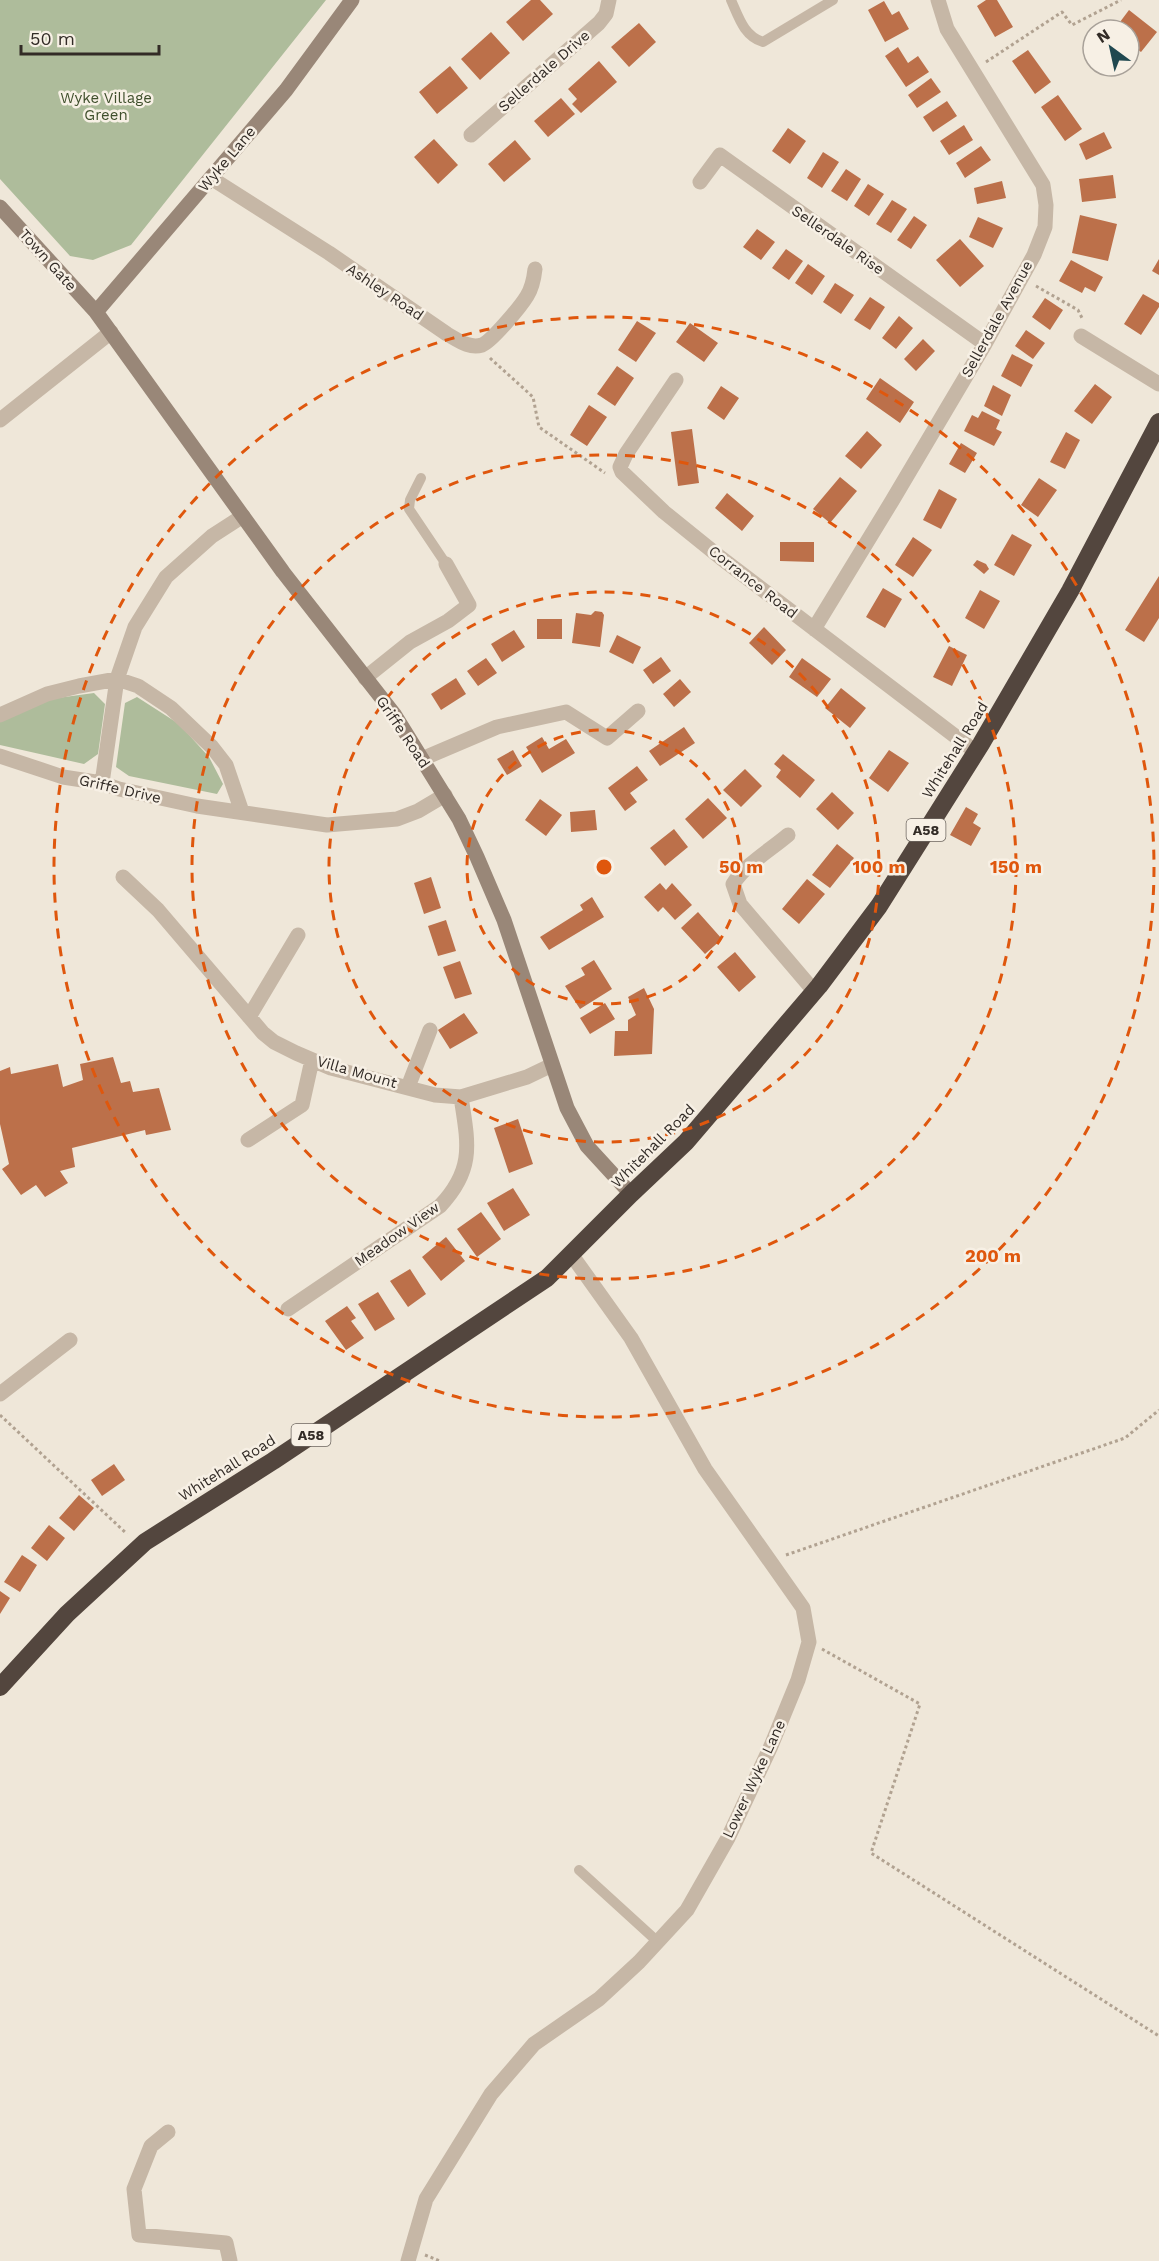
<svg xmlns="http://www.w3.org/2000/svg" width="1159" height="2261" viewBox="0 0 1159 2261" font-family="'Work Sans',sans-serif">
<rect width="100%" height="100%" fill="#efe7d9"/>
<path fill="#aebc9b" d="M0 0H326L131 245 93 260 70 256 0 179Z
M94 693 105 704 98 754 84 764 0 745V722L50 699Z
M137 697 179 724 209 757 223 784 217 794 129 776 116 767 125 703Z"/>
<path fill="#bc704a" d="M531 0H540L553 14 523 41 506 22Z
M986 0H997L1013 27 995 37 977 6Z
M884 1 892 15 899 11 909 29 885 42 868 10Z
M1129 10 1157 32 1141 52 1129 43V30H1114Z
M639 23 656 42 629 67 611 47Z
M491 32 510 53 480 80 461 59Z
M898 47 908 63 918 56 929 72 906 87 885 56Z
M1028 50 1051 82 1035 94 1012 61Z
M599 61 617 82 581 113 572 104 577 99 568 89Z
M450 66 468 88 437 114 419 92Z
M931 78 941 92 917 108 908 95Z
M1058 95 1082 129 1065 141 1041 107Z
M561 98 575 114 548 137 534 121Z
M947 101 957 116 933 132 923 117Z
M964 125 973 140 949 155 940 141Z
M788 128 806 141 790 164 772 151Z
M1104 132 1112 148 1086 160 1079 144Z
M434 139 458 165 438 184 414 157Z
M515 140 531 159 504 182 488 164Z
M981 146 991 160 965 178 956 163Z
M823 152 839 162 822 188 807 178Z
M846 169 861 179 847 201 831 191Z
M1113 175 1116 198 1082 202 1079 179Z
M1002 181 1006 198 977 204 974 188Z
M868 184 884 194 869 216 854 206Z
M892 200 907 209 891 233 876 224Z
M1080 215 1117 224 1108 261 1072 253Z
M914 216 927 225 911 249 897 240Z
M978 217 1003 228 993 248 969 237Z
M757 229 775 242 761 260 743 247Z
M960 239 984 266 960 287 936 260Z
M786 249 803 261 789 280 772 268Z
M1159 259V275L1152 271Z
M1071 260 1103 277 1095 292 1085 287 1082 293 1059 281Z
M808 264 825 276 812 295 795 283Z
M835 283 854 295 841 314 823 302Z
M1143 294 1159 303V307L1141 335 1124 324Z
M870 297 885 307 870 330 854 320Z
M1045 298 1063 310 1050 330 1032 317Z
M899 316 913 328 896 349 882 338Z
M637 321 656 333 636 362 618 350Z
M690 323 718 343 704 362 676 342Z
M1026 330 1045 343 1033 359 1015 346Z
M923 339 935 351 916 371 904 359Z
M1012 354 1033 365 1021 387 1001 376Z
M617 366 634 378 615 406 597 394Z
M880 378 914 402 900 423 866 399Z
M1095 384 1112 397 1092 424 1074 411Z
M993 385 1011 395 1002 416 984 406Z
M721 386 739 398 724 420 707 408Z
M589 405 607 417 587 446 570 435Z
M982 411 1000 420 996 429 1002 432 994 446 964 431 972 415 978 418Z
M692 429 699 483 678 486 671 432Z
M867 431 882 445 861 469 845 456Z
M1066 432 1080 440 1065 469 1050 462Z
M961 443 977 453 965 473 949 464Z
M840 477 857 491 830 523 813 509Z
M1039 478 1057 490 1038 517 1021 505Z
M939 489 957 499 941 529 923 520Z
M727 493 754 516 742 531 715 508Z
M1012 534 1032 545 1014 576 994 565Z
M913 537 932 550 913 577 895 565Z
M780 542H814V562L780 561Z
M977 560 986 564 989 569 984 574 973 565Z
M1159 576V618L1144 642 1125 630Z
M883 588 902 599 885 628 866 617Z
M980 590 1000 601 984 629 965 618Z
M595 611 602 612 604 615 600 647 572 643 576 613 591 615Z
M537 619H562V639H537Z
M764 627 786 650 772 665 749 643Z
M514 630 525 647 502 662 491 644Z
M617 635 641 647 633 664 609 652Z
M949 646 967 655 952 686 933 677Z
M661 657 671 671 653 684 643 670Z
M486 658 497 673 478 686 467 671Z
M802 658 831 679 817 697 789 677Z
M456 678 466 694 441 710 431 694Z
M680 679 691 692 674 707 663 694Z
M841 688 866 708 850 728 825 708Z
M684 727 695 743 660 766 649 751Z
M542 737 549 749 566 739 575 753 542 773 526 747Z
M513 750 522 766 507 775 497 759Z
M889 750 909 763 888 792 869 778Z
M783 754 815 780 800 798 776 777 781 770 774 764Z
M637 766 648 780 630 793 637 802 625 811 608 788Z
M745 769 762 786 741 807 723 790Z
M832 792 854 813 838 830 816 809Z
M708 798 727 818 703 839 685 819Z
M540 799 562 815 546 836 525 820Z
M966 807 978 814 973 823 981 828 971 846 950 835Z
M595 810 597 830 571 832 570 812Z
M674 829 688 847 665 866 650 848Z
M837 844 854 858 830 888 812 875Z
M431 877 441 908 424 914 414 883Z
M807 879 825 894 799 924 782 909Z
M660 883 666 890 672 883 692 905 675 920 663 907 658 912 644 897Z
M592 897 604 917 549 950 540 937 583 910 580 905Z
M698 912 722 939 705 954 681 928Z
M446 920 456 951 438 956 428 926Z
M735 952 756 977 739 992 717 967Z
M594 960 612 989 580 1009 565 986 585 975 581 968Z
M460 961 472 994 455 999 443 967Z
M644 988 654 1009 652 1054 614 1056 615 1031H628V1020L636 1015 628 997Z
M605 1003 615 1019 590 1034 580 1018Z
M464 1013 478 1033 450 1049 438 1030Z
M113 1057 121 1083 130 1081 133 1092 159 1088 171 1130 146 1135 145 1130 72 1148 75 1167 60 1171 68 1183 45 1197 36 1185 21 1195 2 1169 9 1164 0 1124V1071L10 1067 11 1074 58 1064 63 1087 83 1080 80 1064Z
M518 1119 533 1164 509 1173 494 1128Z
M513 1188 530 1215 504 1231 487 1203Z
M481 1212 501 1239 477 1257 457 1229Z
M446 1237 465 1261 441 1281 422 1257Z
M410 1269 426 1294 408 1307 390 1281Z
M378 1292 395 1319 375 1331 358 1304Z
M347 1306 356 1318 351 1321 364 1338 346 1350 325 1321Z
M114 1464 125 1480 102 1496 91 1480Z
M79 1495 94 1508 74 1531 59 1518Z
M49 1525 65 1538 47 1561 31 1548Z
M22 1555 37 1565 20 1592 4 1582Z
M0 1591 10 1598 0 1614Z"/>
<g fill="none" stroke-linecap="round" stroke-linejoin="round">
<path stroke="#b1a291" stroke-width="3" stroke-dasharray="3 3" stroke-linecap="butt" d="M986 62 1062 12 1072 25 1121 0
M1036 286 1078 310 1083 320
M490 358 533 397 539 427 605 473
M0 1415 127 1534
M786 1555 1125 1438 1159 1410
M822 1649 920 1704 871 1853 1159 2036
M425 2255 440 2261"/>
<path stroke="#c6b7a6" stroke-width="10" d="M731 0C739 18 744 36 763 42L833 0
M421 478 410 500 409 509 446 564
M579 1870 658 1942"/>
<path stroke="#c6b7a6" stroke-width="15" d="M471 135 599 23 606 14 609 0
M211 178 329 253 447 334C458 340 469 349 482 345 492 341 521 306 527 296 532 288 534 278 535 269
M700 182 720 155 985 344
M1081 336 1159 384
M676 380 626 454 620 467 622 472 664 512 721 558 976 752
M0 420 111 332
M814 629 892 501 985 344 1034 255 1045 227 1046 205 1043 185 947 29 938 0
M365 678 410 642 448 621 469 605 446 564
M0 715 47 694 79 686 117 679 138 686 171 708 212 747 226 765 242 812
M0 756 63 777 102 783 119 789 197 806 327 825 397 819 418 811 445 795
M422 759 497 727 566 712 607 738 638 711
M102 783 117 679 135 627 166 577 212 536 243 516
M788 835C769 851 746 864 733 884L740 904 814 991
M123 877 158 910 263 1033 274 1042 296 1053 331 1068 435 1095 461 1097 527 1077 552 1065
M249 1017 298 935
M408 1087 430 1030
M248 1140 302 1105 312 1060
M288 1309 440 1206C475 1169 468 1143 461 1097
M0 1394 70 1340
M168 2132 151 2146 134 2189 139 2235 226 2243 230 2261
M408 2261 426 2199 491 2094 534 2044 599 1999 639 1962 687 1910 728 1838 771 1746 798 1680 809 1642 803 1608 705 1469 631 1338 571 1254"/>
<path stroke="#998778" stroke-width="15" d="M0 207 96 312 283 572 394 714 459 819 477 857 504 920 567 1108 587 1146 631 1194
M96 312 286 90 352 0"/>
<path stroke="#53463e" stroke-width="18" d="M0 1687 67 1614 145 1542 273 1461 547 1278 631 1194 686 1142 819 986 879 906 981 744 1070 591 1159 422"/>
</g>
<g fill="none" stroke="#df570d" stroke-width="3" stroke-dasharray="10 8">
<circle cx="604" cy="867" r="137"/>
<circle cx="604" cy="867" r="275"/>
<circle cx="604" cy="867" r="412"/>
<circle cx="604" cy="867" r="550"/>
</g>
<g text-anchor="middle" stroke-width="5" stroke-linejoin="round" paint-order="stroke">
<g fill="#f7f0e5" stroke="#6d665f" stroke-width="1.5">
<rect x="906.5" y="819" width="39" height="22" rx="4.5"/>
<rect x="291.5" y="1424" width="39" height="22" rx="4.5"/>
</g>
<g font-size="14" font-weight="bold" fill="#322b26">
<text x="926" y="835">A58</text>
<text x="311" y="1440">A58</text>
</g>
<g font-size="15" fill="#322b26" stroke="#f7f0e5">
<text transform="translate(544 71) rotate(-41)" y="5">Sellerdale Drive</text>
<text transform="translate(227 159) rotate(-50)" y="5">Wyke Lane</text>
<text transform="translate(838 240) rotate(35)" y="5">Sellerdale Rise</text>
<text transform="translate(48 260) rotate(48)" y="5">Town Gate</text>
<text transform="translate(385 292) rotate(34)" y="5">Ashley Road</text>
<text transform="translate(997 319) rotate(-61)" y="5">Sellerdale Avenue</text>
<text transform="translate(753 582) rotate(38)" y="5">Corrance Road</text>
<text transform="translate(403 732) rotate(56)" y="5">Griffe Road</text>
<text transform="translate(955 750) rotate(-58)" y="5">Whitehall Road</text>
<text transform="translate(120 789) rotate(13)" y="5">Griffe Drive</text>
<text transform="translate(357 1072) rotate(16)" y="5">Villa Mount</text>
<text transform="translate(653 1146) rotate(-45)" y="5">Whitehall Road</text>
<text transform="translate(397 1234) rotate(-35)" y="5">Meadow View</text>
<text transform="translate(227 1468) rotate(-32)" y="5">Whitehall Road</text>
<text transform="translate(754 1779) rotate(-65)" y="5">Lower Wyke Lane</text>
</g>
<g font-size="15" fill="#3f4f2c" stroke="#f7f0e5">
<text x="106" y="103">Wyke Village<tspan x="106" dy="17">Green</tspan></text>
</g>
</g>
<circle cx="604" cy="867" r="9" fill="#df570d" stroke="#f7f0e5" stroke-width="3"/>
<g font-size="18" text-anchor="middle" font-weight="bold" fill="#df570d" stroke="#f7f0e5" stroke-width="5" stroke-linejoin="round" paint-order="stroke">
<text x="741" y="873">50 m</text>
<text x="879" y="873">100 m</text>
<text x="1016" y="873">150 m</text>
<text x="993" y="1262">200 m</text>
</g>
<g transform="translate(1111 48) rotate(327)"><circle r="28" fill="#f7f0e5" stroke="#a8a199" stroke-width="1.5"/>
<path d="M0-4.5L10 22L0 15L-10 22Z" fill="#204850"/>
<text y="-9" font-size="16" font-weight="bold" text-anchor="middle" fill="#322b26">N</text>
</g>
<path d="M21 45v9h138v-9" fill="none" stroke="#322b26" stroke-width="3"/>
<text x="30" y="45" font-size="18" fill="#322b26" stroke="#f7f0e5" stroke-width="4.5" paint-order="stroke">50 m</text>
</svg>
